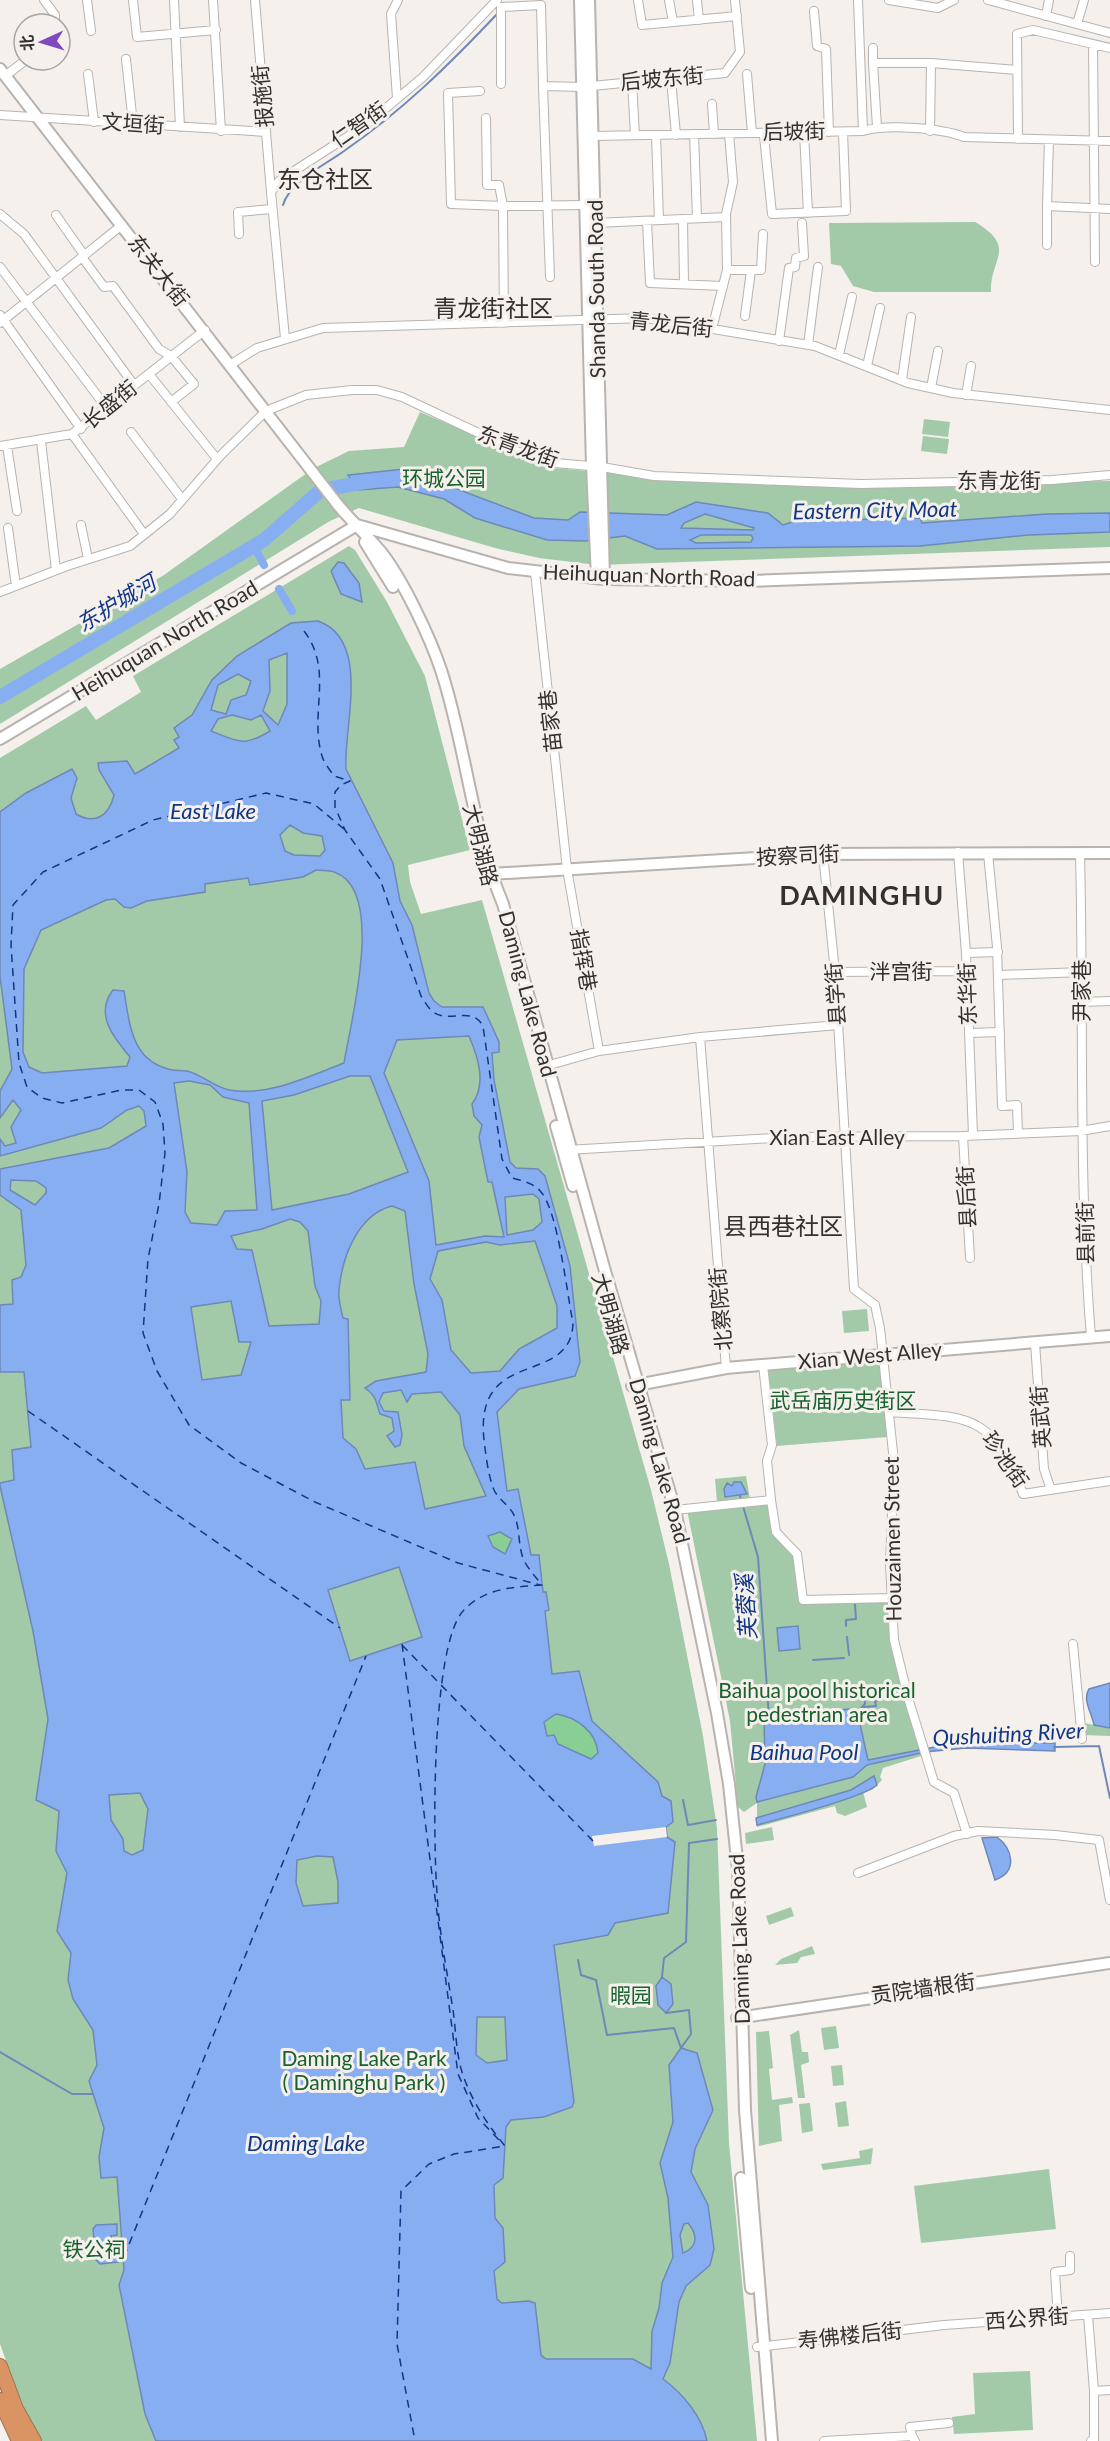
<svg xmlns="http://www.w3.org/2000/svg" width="1110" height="2441" viewBox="0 0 1110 2441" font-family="Lato,'Noto Sans SC',sans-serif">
<rect width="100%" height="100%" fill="#f5f0ec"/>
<path fill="#a2caa8" d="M975 222C1019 248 989 259 991 292H874L853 286 841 266 831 264 829 223Z
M420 412 553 468 694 480 911 483 1110 481V547L597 565 539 558 495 548 359 508 330 521 0 724V669L164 575 314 468 349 451 404 447Z
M924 419 950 422 948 437 922 434Z
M923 436 949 439 947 454 921 451Z
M349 546 355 550 387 602 425 676 470 850 408 865 410 882 421 914 482 900 651 1490 669 1564 703 1736 717 1828 729 2143 757 2441H42L24 2411 0 2344V758L86 706 96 720 141 692 133 676Z
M867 1309 869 1331 844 1333 842 1311Z
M880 1358 887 1437 777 1446 768 1369Z
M746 1476 750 1499 717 1502 715 1479Z
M771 1500 776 1532 797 1554 803 1600 888 1601 924 1755 883 1768 880 1777 882 1780 872 1790 863 1792 867 1807 845 1816 837 1813 835 1806 757 1827V1803L744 1812 738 1807 730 1721 687 1510Z
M1084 1723 1110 1728V1736L1084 1735Z
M772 1827 774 1840 746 1844 745 1833Z
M791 1907 794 1916 769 1925 766 1916Z
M812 1946 815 1954 801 1957 797 1963 775 1965 781 1959Z
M836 2026 839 2048 824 2050 821 2028Z
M799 2030 802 2052H808L809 2062 801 2065 805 2098H798L790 2035Z
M769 2031 773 2068 769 2069 772 2100 792 2097 793 2103 779 2105 782 2141 759 2146 756 2032Z
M842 2065 844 2085 833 2086 831 2066Z
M846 2101 849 2126 838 2127 835 2103Z
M810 2103 813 2131 802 2133 799 2104Z
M873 2148 871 2164 823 2170 821 2164 860 2158 859 2151Z
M1049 2169 1056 2229 921 2243 914 2186Z
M1030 2371 1033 2430 954 2434 952 2417 975 2414 973 2373Z"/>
<path fill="#89cf95" d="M500 1532 512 1539 505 1555 493 1547 488 1536Z
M556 1714C576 1717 596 1731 598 1753L591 1759 558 1744 554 1735 548 1736 544 1722Z"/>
<path fill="#88aef2" stroke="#6e88b8" stroke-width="1.5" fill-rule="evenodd" d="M404 469 534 518 568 520 580 512 667 515 696 502 768 513 783 525 795 521 920 518 922 523 1047 514 1110 513V532L1029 535 920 546 657 549 625 536 585 541 547 540 475 518 444 499 398 487 358 490 348 475ZM705 514 754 528 753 530 681 528 684 523ZM701 535H751L753 538 751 542 696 543 690 540Z
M338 562 344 563 359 583 362 602 341 594 331 571Z
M318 621C372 640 343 728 346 769L393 863 400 901 412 925 429 993 434 1001 442 1007H483L499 1042V1052L492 1053 494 1080 510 1162 516 1168 538 1169 545 1176 570 1266 580 1362 575 1376 519 1389 497 1412 507 1491 518 1489 531 1555H539L543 1592H546L549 1610 545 1611 552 1674 579 1671 592 1721 658 1782 662 1796 671 1801 673 1822 666 1827 667 1837 675 1842 668 1913 615 1923 608 1935 554 1945 574 2102 572 2107 544 2117 511 2120 506 2127 503 2178 494 2185 495 2218 503 2228 505 2262 494 2271 497 2299 502 2303 529 2301 535 2303 541 2355 546 2359H633L651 2369 652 2331 659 2308 662 2283 673 2257 668 2198 660 2163 673 2122 669 2065 681 2048 697 2053 713 2110 695 2149 691 2172 708 2205 714 2249 710 2265 686 2286 679 2302 670 2363 663 2379C683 2394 702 2416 707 2441H156L145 2414 119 2285 124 2270 117 2177 101 2178 99 2157 104 2128 89 2081 97 2065 93 2030 73 1999 68 1980 71 1953 57 1931 67 1873 56 1851 59 1811 36 1800 48 1719 33 1631 0 1486V1483L14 1480 12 1450 31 1447 24 1372H0V1305L13 1304 12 1280 21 1277 26 1265 21 1210 0 1195V1169L109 1148 146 1126 144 1111 139 1106 127 1110 101 1128 0 1156V1139L5 1146 16 1143 11 1127 21 1110 13 1100 0 1118V1091L12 1069 0 976V812L26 793 72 769 77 778 71 798 76 814C95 825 109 816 114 795L99 770 98 763 127 761 135 774 179 748 174 740 179 737 174 728 192 715 212 680 237 656 291 623ZM287 653V704L278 725 263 711 270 691 269 660ZM238 674 251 681 246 695 231 700 226 714 211 710 218 685ZM232 715 251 720 261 715 270 731C244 747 239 742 211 731L218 719ZM290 825 303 833 322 836 325 850 320 856 294 855 285 851 280 835ZM316 870C321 871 329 870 334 872 387 889 350 1024 344 1063 310 1076 267 1097 229 1090 214 1087 201 1074 187 1071 182 1070 177 1071 173 1070 131 1062 130 1025 124 991L113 990C94 1014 114 1038 130 1057L127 1066 42 1073 29 1067 23 1052 24 969 41 930 106 900 115 899 124 907 131 908 147 901 205 892V884L248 878 250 885 303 877ZM469 1036C478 1057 487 1084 472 1104L474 1116 482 1125 479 1137 488 1182H492L504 1237 485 1236 436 1245 429 1181 384 1073 397 1040ZM350 1076H370L408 1172 349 1194 272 1210 262 1101 294 1095ZM189 1081 210 1085 223 1097 249 1103 257 1210 225 1211 217 1225 191 1223 185 1212 187 1172 174 1083ZM11 1180 36 1181 46 1188V1193L35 1205 10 1190ZM533 1194 539 1199 542 1222 533 1230 507 1235 505 1197ZM392 1206 405 1211 414 1284 428 1354 426 1372 376 1381 365 1388C377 1396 376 1403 380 1414L392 1418 394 1431 387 1436 395 1447 400 1445 402 1435 398 1412 384 1411 379 1402 383 1393 401 1390 407 1402 412 1394 441 1392 460 1415 464 1446 486 1496 425 1509 415 1462 365 1469 356 1449 343 1438 341 1400H350L348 1319 343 1318C341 1309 338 1300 339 1290 342 1258 357 1215 392 1206ZM290 1219 300 1222 308 1231 315 1286 321 1301 319 1324 269 1326 252 1250 237 1249 231 1236 262 1229ZM535 1241 557 1306V1328L519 1349 500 1371 471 1373 451 1350 442 1300 430 1279 438 1251 486 1242 500 1245ZM231 1301 239 1342H251L241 1375 202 1380 191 1307ZM500 1532 512 1539 505 1554 493 1547 488 1536ZM399 1567 422 1637 350 1661 328 1590ZM556 1714C576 1717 596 1731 598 1753L591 1759 558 1744 554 1735 547 1736 544 1722ZM140 1793 148 1809 143 1850 132 1855 124 1851 123 1839 111 1820 109 1795ZM317 1856 333 1857 338 1882V1903L303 1906 296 1883 297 1860ZM477 2017H505L507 2060 487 2063 476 2055ZM688 2223C698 2235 698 2247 683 2253L680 2235 684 2224Z
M734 1482H741L747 1494 725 1497 724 1489 727 1483 732 1486Z
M798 1626 800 1649 779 1651 777 1628Z
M1110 1683V1728L1094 1725C1092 1713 1082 1700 1089 1689Z
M849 1709 858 1715 868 1760 955 1743H1055V1751L966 1748 925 1752 867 1765 853 1777 757 1802 756 1797 765 1764 764 1716 766 1719Z
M874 1776 877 1785C863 1798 779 1819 757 1825L756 1818 851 1790Z
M997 1837C1013 1849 1018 1872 995 1880L982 1838Z
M662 1977 671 1984 673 2004 666 2013 658 2005 656 1986Z
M117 2224V2235L111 2236 112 2252H118V2262L100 2264 96 2260 93 2229 96 2225Z"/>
<path fill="#f5f0ec" d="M666 1827 667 1837 594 1846 592 1836Z"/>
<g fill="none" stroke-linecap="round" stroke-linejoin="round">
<path stroke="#6e88b8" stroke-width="2" d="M283 205C290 181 325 165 344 151 402 111 450 64 498 13
M740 1496 758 1557 769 1718
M846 1626V1620L856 1619 855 1604
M847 1637 849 1655
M813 1660 844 1658
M864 1707 876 1706 875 1701 882 1699
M857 1712 865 1704 863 1682
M1099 1746 1110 1798
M1054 1747 1099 1746
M683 1800 688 1825 716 1820
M578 1960 581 1975 596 1980 607 2035 674 2028 681 2048
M662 1977 664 1958 686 1942 689 1843 717 1839
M666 2013 689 2010 691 2034 681 2048
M0 2052 72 2094H93"/>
<path stroke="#88aef2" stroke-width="8" d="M254 546 264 565
M279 589 292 611"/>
<path stroke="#88aef2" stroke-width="14" d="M0 697 264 540 321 490 371 481"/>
<path stroke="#103785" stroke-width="1.5" stroke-dasharray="8 6" stroke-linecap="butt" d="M304 631C334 670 309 713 322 756 324 763 330 770 334 776L350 781 341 785 335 792V807L345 830 380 879 421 996C424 1001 429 1009 433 1012 451 1024 471 1005 483 1026L502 1159 512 1178C523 1181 534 1183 541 1192 558 1211 567 1294 573 1323 571 1388 474 1345 484 1440 486 1456 488 1475 494 1490 499 1500 509 1505 514 1515 520 1528 518 1541 522 1555 525 1566 535 1576 542 1585 513 1587 484 1588 463 1611 431 1647 433 1840 437 1893 439 1932 447 1971 453 2010 456 2030 456 2053 462 2072 471 2100 487 2124 505 2146L454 2154 429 2164 401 2191 397 2344 415 2441
M344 829 314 804 266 793 153 820 43 872 13 905 11 945 19 1063 27 1087 42 1098 62 1103 121 1090H139L155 1102 163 1124 165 1153 159 1204 148 1259 143 1333 157 1371 189 1425 241 1463 315 1502 458 1563 540 1585
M28 1411 340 1628
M402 1644 458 2074 478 2118 499 2140
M402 1645 593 1841
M124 2257 366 1656"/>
<defs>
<path id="street" d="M44 0 55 15V24
M87 0 91 31
M133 0 137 37 216 30
M174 0 180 127
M213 0 221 131
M255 0 271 192
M638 0 642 25 737 16
M669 0 673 22
M697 0 699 20
M889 0 938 8 954 0
M988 0 1110 33
M814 11 817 46 826 49 829 132
M1046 16 1049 0
M1077 24 1084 0
M1093 44 1095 262
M873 48V63
M126 59 133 124
M88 74 94 122
M747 74 752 133
M5 76 26 60
M671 79 676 135
M632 82 635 135
M501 84V7L541 5 543 86
M592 86 725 73 740 52 735 0
M480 91 448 93 451 204 503 206 499 185H487L486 118
M397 98 391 14 398 0
M712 104 714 134
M0 115 266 132
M877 127 873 63H931
M863 131C888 124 941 128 964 137L1110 141
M930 131 931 63 1017 70
M804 132 808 213
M694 134 697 218
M656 135 659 220
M594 136 863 131 858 0
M764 136 772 214 846 211 843 132
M1018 139 1017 34 1033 30 1110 48
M1049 140 1047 206 1110 209
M0 214 24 234 134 385
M56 215 84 255
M683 219 684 284
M647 221 650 283 723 286
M596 223 726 217
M239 234 238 212 272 209
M1047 245V206
M82 257 104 287 113 286 159 349 171 356 194 384 171 402
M0 267 106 407
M727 270H751L745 316
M751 270H761L763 234
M550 277 543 86 582 87
M0 315 81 429
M0 323 122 225
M504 323 503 206 585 205
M712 329 727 270 726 214 733 182 729 134
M285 338 271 192 280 180 367 124 423 77 497 0
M779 341 789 268 795 267 796 258 804 256 802 223
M808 345 818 267
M839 355 852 297
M230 365 257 348 323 328 646 318 815 346 908 383 953 393 1110 410
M867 366 880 308
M149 374 217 459
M902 380 911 317
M931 388 938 351
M966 395 971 366
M131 432 182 499
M72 434 144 534
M41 441 56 570
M0 446 72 434 205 330
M7 446 17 511
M81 525 88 559
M8 528 16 586
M535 572 567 869 599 1051
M0 592 67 566 130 546 170 514 221 455 266 411 306 395 352 390H377L402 397 519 452 555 463 602 467 654 476 861 484 1052 480 1110 475
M958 852 966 953 973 1135
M988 853 997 947 1002 1106 1017 1105 1018 1133
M1080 853C1084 1014 1078 1176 1091 1337
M823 854 835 972 854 1289 875 1305 880 1328 894 1462 890 1564 894 1640 909 1701 934 1782 954 1793 967 1834
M966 953 998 952
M835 972 967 971
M999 975 1083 972
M1083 1002 1110 1001
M969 1033 1000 1032
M700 1037 726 1368
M546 1066 599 1051 700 1037 838 1025
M963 1136 970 1258
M567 1150 791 1137 963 1136 1081 1131 1110 1126
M1035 1343 1044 1469 1051 1490
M763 1365 772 1445 767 1461 771 1500 776 1532 797 1554 803 1600 892 1598
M889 1412C967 1417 993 1412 1023 1494L1110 1481
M675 1510 771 1500
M1073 1644 1082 1739
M858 1873 954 1836 978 1831 1055 1835 1099 1840 1110 1900
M1088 2315 1094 2391V2441H1091
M1058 2318 1055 2272 1070 2270V2256
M757 2347 944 2325 1110 2313
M1094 2391 1110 2390
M912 2436 910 2427 949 2423
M824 2441 912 2436 915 2441"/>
<path id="secondary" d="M580 0 592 466 597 578
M589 0 604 579
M0 69 338 505C352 522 368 536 381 552 403 580 430 637 441 670 466 746 472 831 503 904L605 1271 675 1510 717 1713 729 1784 738 1869 745 2110 772 2441
M365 542 393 587
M0 739 357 525 508 568 604 579 747 581 1110 568
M490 874 823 854 1110 853
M556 1126 573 1186
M632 1386 726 1368 1110 1336
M737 2018 1110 1963
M741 2178 751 2288"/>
<path id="highway" d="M0 2366 16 2409 34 2441
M0 2400 19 2441"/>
</defs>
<use href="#street" stroke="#b8b3af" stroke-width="10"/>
<use href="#secondary" stroke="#b8b3af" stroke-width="14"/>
<use href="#highway" stroke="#a07151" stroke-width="16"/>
<use href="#street" stroke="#fff" stroke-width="8"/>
<use href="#secondary" stroke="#fff" stroke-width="10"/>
<use href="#highway" stroke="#da9363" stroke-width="14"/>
</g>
<g text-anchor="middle" stroke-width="6" stroke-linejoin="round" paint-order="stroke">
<g font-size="21" fill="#333130" stroke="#f5f0ec">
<text transform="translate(662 79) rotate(-5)" y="7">后坡东街</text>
<text transform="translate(263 96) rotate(-95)" y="7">报施街</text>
<text transform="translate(133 124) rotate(4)" y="7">文垣街</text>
<text transform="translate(359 125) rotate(-35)" y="7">仁智街</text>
<text transform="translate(794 132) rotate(-1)" y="7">后坡街</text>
<text transform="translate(158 271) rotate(52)" y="7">东关大街</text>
<text transform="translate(597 289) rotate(-91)" y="7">Shanda South Road</text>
<text transform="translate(671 325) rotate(6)" y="7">青龙后街</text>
<text transform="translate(110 405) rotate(-39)" y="7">长盛街</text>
<text transform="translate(518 447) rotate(20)" y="7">东青龙街</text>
<text x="999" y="488">东青龙街</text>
<text transform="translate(649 576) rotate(2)" y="7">Heihuquan North Road</text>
<text transform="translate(165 641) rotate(-31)" y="7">Heihuquan North Road</text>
<text transform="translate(551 721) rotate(-96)" y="7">苗家巷</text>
<text transform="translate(480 845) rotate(76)" y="7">大明湖路</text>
<text transform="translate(798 856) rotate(-3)" y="7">按察司街</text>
<text transform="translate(583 960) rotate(80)" y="7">指挥巷</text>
<text x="901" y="979">泮宫街</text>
<text transform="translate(1082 991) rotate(-90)" y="7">尹家巷</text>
<text transform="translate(527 994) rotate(75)" y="7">Daming Lake Road</text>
<text transform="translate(836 994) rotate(-94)" y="7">县学街</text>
<text transform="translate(968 994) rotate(-92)" y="7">东华街</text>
<text x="837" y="1145">Xian East Alley</text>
<text transform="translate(967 1197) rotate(-93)" y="7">县后街</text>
<text transform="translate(1086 1233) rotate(-91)" y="7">县前街</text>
<text transform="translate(721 1309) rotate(-95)" y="7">北察院街</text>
<text transform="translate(610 1314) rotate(74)" y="7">大明湖路</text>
<text transform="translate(870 1356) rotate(-5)" y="7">Xian West Alley</text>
<text transform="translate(1041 1417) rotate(-94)" y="7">英武街</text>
<text transform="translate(1005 1460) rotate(55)" y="7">珍池街</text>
<text transform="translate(659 1461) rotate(74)" y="7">Daming Lake Road</text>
<text transform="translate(893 1539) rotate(-91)" y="7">Houzaimen Street</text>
<text transform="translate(740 1939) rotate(-92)" y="7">Daming Lake Road</text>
<text transform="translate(923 1989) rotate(-8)" y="7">贡院墙根街</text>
<text transform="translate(1027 2319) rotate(-4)" y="7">西公界街</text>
<text transform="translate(850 2336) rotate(-6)" y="7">寿佛楼后街</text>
</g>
<g font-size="21" fill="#17622d" stroke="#f5f0ec">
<text x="444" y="486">环城公园</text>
<text x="843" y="1408">武岳庙历史街区</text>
<text x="817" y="1698">Baihua pool historical<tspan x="817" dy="24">pedestrian area</tspan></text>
<text x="631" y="2003">暇园</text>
<text x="364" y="2066">Daming Lake Park<tspan x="364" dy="24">( Daminghu Park )</tspan></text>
<text x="94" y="2257">铁公祠</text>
</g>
<g font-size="22" font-style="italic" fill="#103785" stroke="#f5f0ec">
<text transform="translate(875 510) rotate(-1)" y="8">Eastern City Moat</text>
<text transform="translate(116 603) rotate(-31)" y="8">东护城河</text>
<text x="213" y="819">East Lake</text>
<text transform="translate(746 1607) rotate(-94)" y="8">芙蓉溪</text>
<text transform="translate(1008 1734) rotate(-3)" y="8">Qushuiting River</text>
<text x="804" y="1760">Baihua Pool</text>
<text x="306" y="2151">Daming Lake</text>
</g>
<g font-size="24" fill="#333130" stroke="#f5f0ec">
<text x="325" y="188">东仓社区</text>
<text x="493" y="317">青龙街社区</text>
<text x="783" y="1235">县西巷社区</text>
</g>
<g font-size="27" font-weight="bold" letter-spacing="1.5" fill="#333130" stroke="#f5f0ec">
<text x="862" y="905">DAMINGHU</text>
</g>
</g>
<g transform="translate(42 42) rotate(266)"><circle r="28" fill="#f5f0ec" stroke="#a7a4a1" stroke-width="1.5"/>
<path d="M0-4.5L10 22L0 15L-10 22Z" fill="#7f49c0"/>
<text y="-9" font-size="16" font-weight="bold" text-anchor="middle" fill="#333130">北</text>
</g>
</svg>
